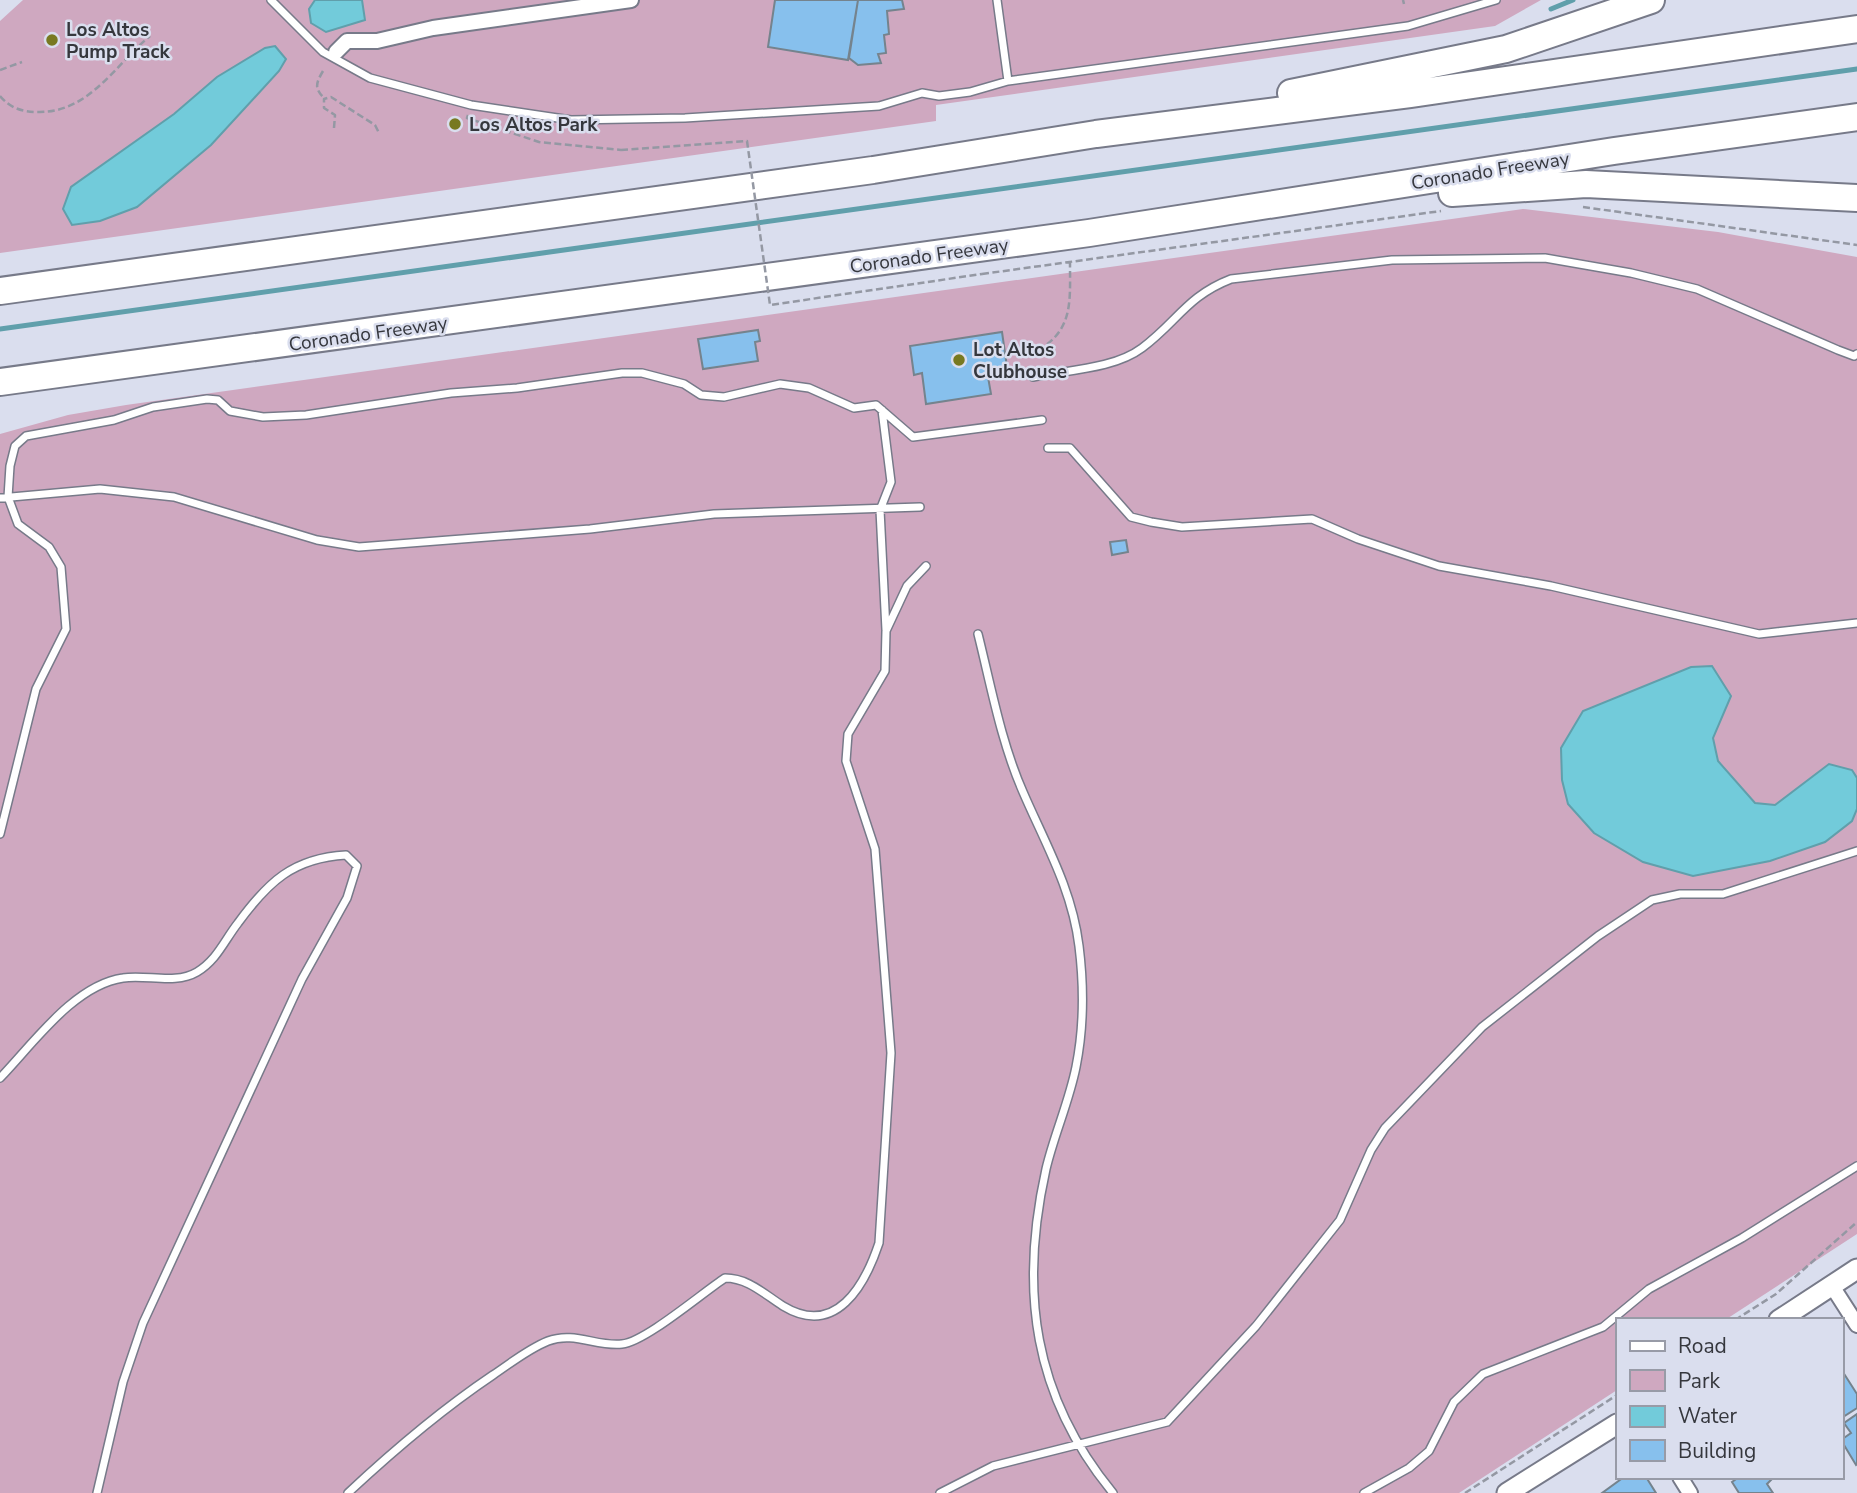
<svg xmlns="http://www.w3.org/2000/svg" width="1857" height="1493" viewBox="0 0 1857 1493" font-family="'Nunito Sans',sans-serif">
<rect width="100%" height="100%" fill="#dadeee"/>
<path fill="#cfa8c0" d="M23 0H1541L1495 26 936 105V121L0 253V21Z
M1523 209 1718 232 1857 257V1234L1725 1320H1617V1390L1459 1493H0V434L68 415 126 405Z"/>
<path fill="#72cbda" stroke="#609fab" stroke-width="2" d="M315 0H362L365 20 326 32 311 23 309 9Z
M275 46 286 59 279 71 211 145 137 207 100 221 72 225 63 209 71 187 174 114 217 77 265 48Z
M1712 666 1731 696 1713 738 1718 761 1755 803 1775 805 1829 764 1852 770 1857 778V809L1852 821 1825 842 1770 861 1693 876 1643 862 1594 833 1568 804 1562 780 1561 748 1583 711 1691 667Z"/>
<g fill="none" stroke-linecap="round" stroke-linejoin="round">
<path stroke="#609fab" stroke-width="5" d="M1551 9 1573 0
M0 329 1857 69"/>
</g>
<path fill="#87c0ed" stroke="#75838d" stroke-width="2" d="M775 0H858L848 60 768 47Z
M858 0H902L904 9 887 11 889 34 884 35 886 53 878 54 881 63 858 65 849 58Z
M758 330 760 341 755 342 758 361 703 369 698 339Z
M1002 332 1008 374 988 377 991 394 926 404 922 373 914 375 910 346Z
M1126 540 1128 552 1112 555 1110 542Z
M1841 1369 1857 1394V1408L1843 1417Z
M1857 1414V1464L1856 1465 1841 1440 1851 1433 1844 1423Z
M1624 1477H1646L1656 1493H1602Z
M1739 1477H1774L1767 1484 1773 1493H1739L1732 1482Z"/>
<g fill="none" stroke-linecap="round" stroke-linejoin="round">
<defs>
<path id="lane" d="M271 0 323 52 370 78 471 105 571 120 685 118 879 106 922 93 939 96 970 92 1008 81 997 0
M1008 81 1408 26 1496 0
M1033 377C1067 370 1114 369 1142 348 1177 322 1187 296 1231 279L1392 260 1545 258 1631 273 1697 289 1838 350 1854 356 1857 354
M882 410 891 482 880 510 886 630
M1048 448H1070L1131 517 1151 522 1182 527 1312 519 1358 539 1439 566 1551 586 1759 634 1857 623
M0 498 100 489 174 497 317 540 359 547 590 529 714 514 920 507
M978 634C991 686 1001 742 1023 792 1045 843 1072 889 1079 946 1084 986 1084 1027 1076 1067 1069 1102 1054 1135 1046 1169 1019 1290 1033 1396 1113 1493
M0 834 36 689 66 629 61 567 49 547 18 524 8 497 10 466 15 446 26 436 114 420 153 407 207 399 218 400 230 411 263 417 306 415 451 393 517 388 622 373H642L684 384 701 395 724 397 780 384 809 388 854 408 876 405 913 437 1042 420
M0 1078C33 1044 74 985 123 978 146 974 175 985 197 972 217 960 224 941 238 923 268 882 293 858 346 855L357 866 347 898 302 979 143 1323 123 1382 97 1493
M348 1493C394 1450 441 1410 493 1375 511 1363 528 1349 548 1341 574 1331 597 1347 622 1344 645 1342 702 1293 725 1278 748 1278 764 1294 783 1306 836 1338 865 1285 879 1243L891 1053 875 849 846 761 848 734 885 671 886 631 907 586 926 566
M940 1493 993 1466 1167 1422 1256 1326 1340 1220 1371 1150 1385 1128 1482 1027 1598 936 1652 900 1680 894H1723L1857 851
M1364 1493 1409 1468 1429 1451 1454 1402 1483 1374 1603 1327 1649 1289 1742 1238 1857 1166"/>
<path id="street" d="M336 52 347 41H377L433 28 631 0
M1832 1286 1857 1325
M1680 1477 1690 1493"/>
<path id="secondary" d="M1779 1320 1857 1269
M1507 1493 1617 1424"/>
<path id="highway" d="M1291 93 1506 49 1651 0
M1452 193 1586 184 1857 198
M0 291 873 170 1096 134 1410 94 1857 29
M0 382 1089 233 1614 151 1857 117"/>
</defs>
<use href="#lane" stroke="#777a89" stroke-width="10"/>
<use href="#street" stroke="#777a89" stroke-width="18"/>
<use href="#secondary" stroke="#777a89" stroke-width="23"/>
<use href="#highway" stroke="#777a89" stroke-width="30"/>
<path stroke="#9498a3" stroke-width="2.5" stroke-dasharray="7 3.5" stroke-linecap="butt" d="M1403 0 1404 4
M0 70 22 62
M323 71C316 83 314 88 324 98
M0 96C10 108 22 112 38 112 89 113 115 65 150 36
M468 115 467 118 539 142 621 150
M334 128 335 115 324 108V99L331 97 375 125 379 133
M1583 207 1857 245
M982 274 1441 211
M1029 355C1074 334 1070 305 1070 262
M1735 1320 1776 1294 1857 1222
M1465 1493 1617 1395"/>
<use href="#lane" stroke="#fff" stroke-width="7"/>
<use href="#street" stroke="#fff" stroke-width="14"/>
<use href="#secondary" stroke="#fff" stroke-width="19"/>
<use href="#highway" stroke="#fff" stroke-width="26"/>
<path stroke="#9498a3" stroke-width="2.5" stroke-dasharray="7 3.5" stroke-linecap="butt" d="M621 150 747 141 770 305 982 274"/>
</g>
<g fill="#787921" stroke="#dadeee" stroke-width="2.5">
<circle cx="52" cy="40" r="7"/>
<circle cx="455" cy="124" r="7"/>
<circle cx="959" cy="360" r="7"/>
</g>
<g text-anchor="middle" stroke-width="5" stroke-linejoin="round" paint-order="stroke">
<g font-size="19" font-weight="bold" fill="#35373d" stroke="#dadeee" text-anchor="start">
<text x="66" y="36">Los Altos<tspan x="66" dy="22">Pump Track</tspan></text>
<text x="469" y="131">Los Altos Park</text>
<text x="973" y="356">Lot Altos<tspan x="973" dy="22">Clubhouse</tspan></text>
</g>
<g font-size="19" fill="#35373d" stroke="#dadeee">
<text transform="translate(1490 170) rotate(-9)" y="7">Coronado Freeway</text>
<text transform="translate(929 255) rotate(-8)" y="7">Coronado Freeway</text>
<text transform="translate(368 333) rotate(-8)" y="7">Coronado Freeway</text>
</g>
</g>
<rect x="1616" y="1318" width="228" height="161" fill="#dadeee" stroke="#989ba7" stroke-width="2"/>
<rect x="1630" y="1341" width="35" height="10" fill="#ffffff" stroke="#989ba7" stroke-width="2"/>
<text x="1678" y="1353" font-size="21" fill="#35373d">Road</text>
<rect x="1630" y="1370" width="35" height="21" fill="#cfa8c0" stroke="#989ba7" stroke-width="2"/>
<text x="1678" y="1388" font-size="21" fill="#35373d">Park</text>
<rect x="1630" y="1406" width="35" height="21" fill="#72cbda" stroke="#989ba7" stroke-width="2"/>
<text x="1678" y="1423" font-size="21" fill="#35373d">Water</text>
<rect x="1630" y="1440" width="35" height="21" fill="#87c0ed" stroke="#989ba7" stroke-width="2"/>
<text x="1678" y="1458" font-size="21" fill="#35373d">Building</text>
</svg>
